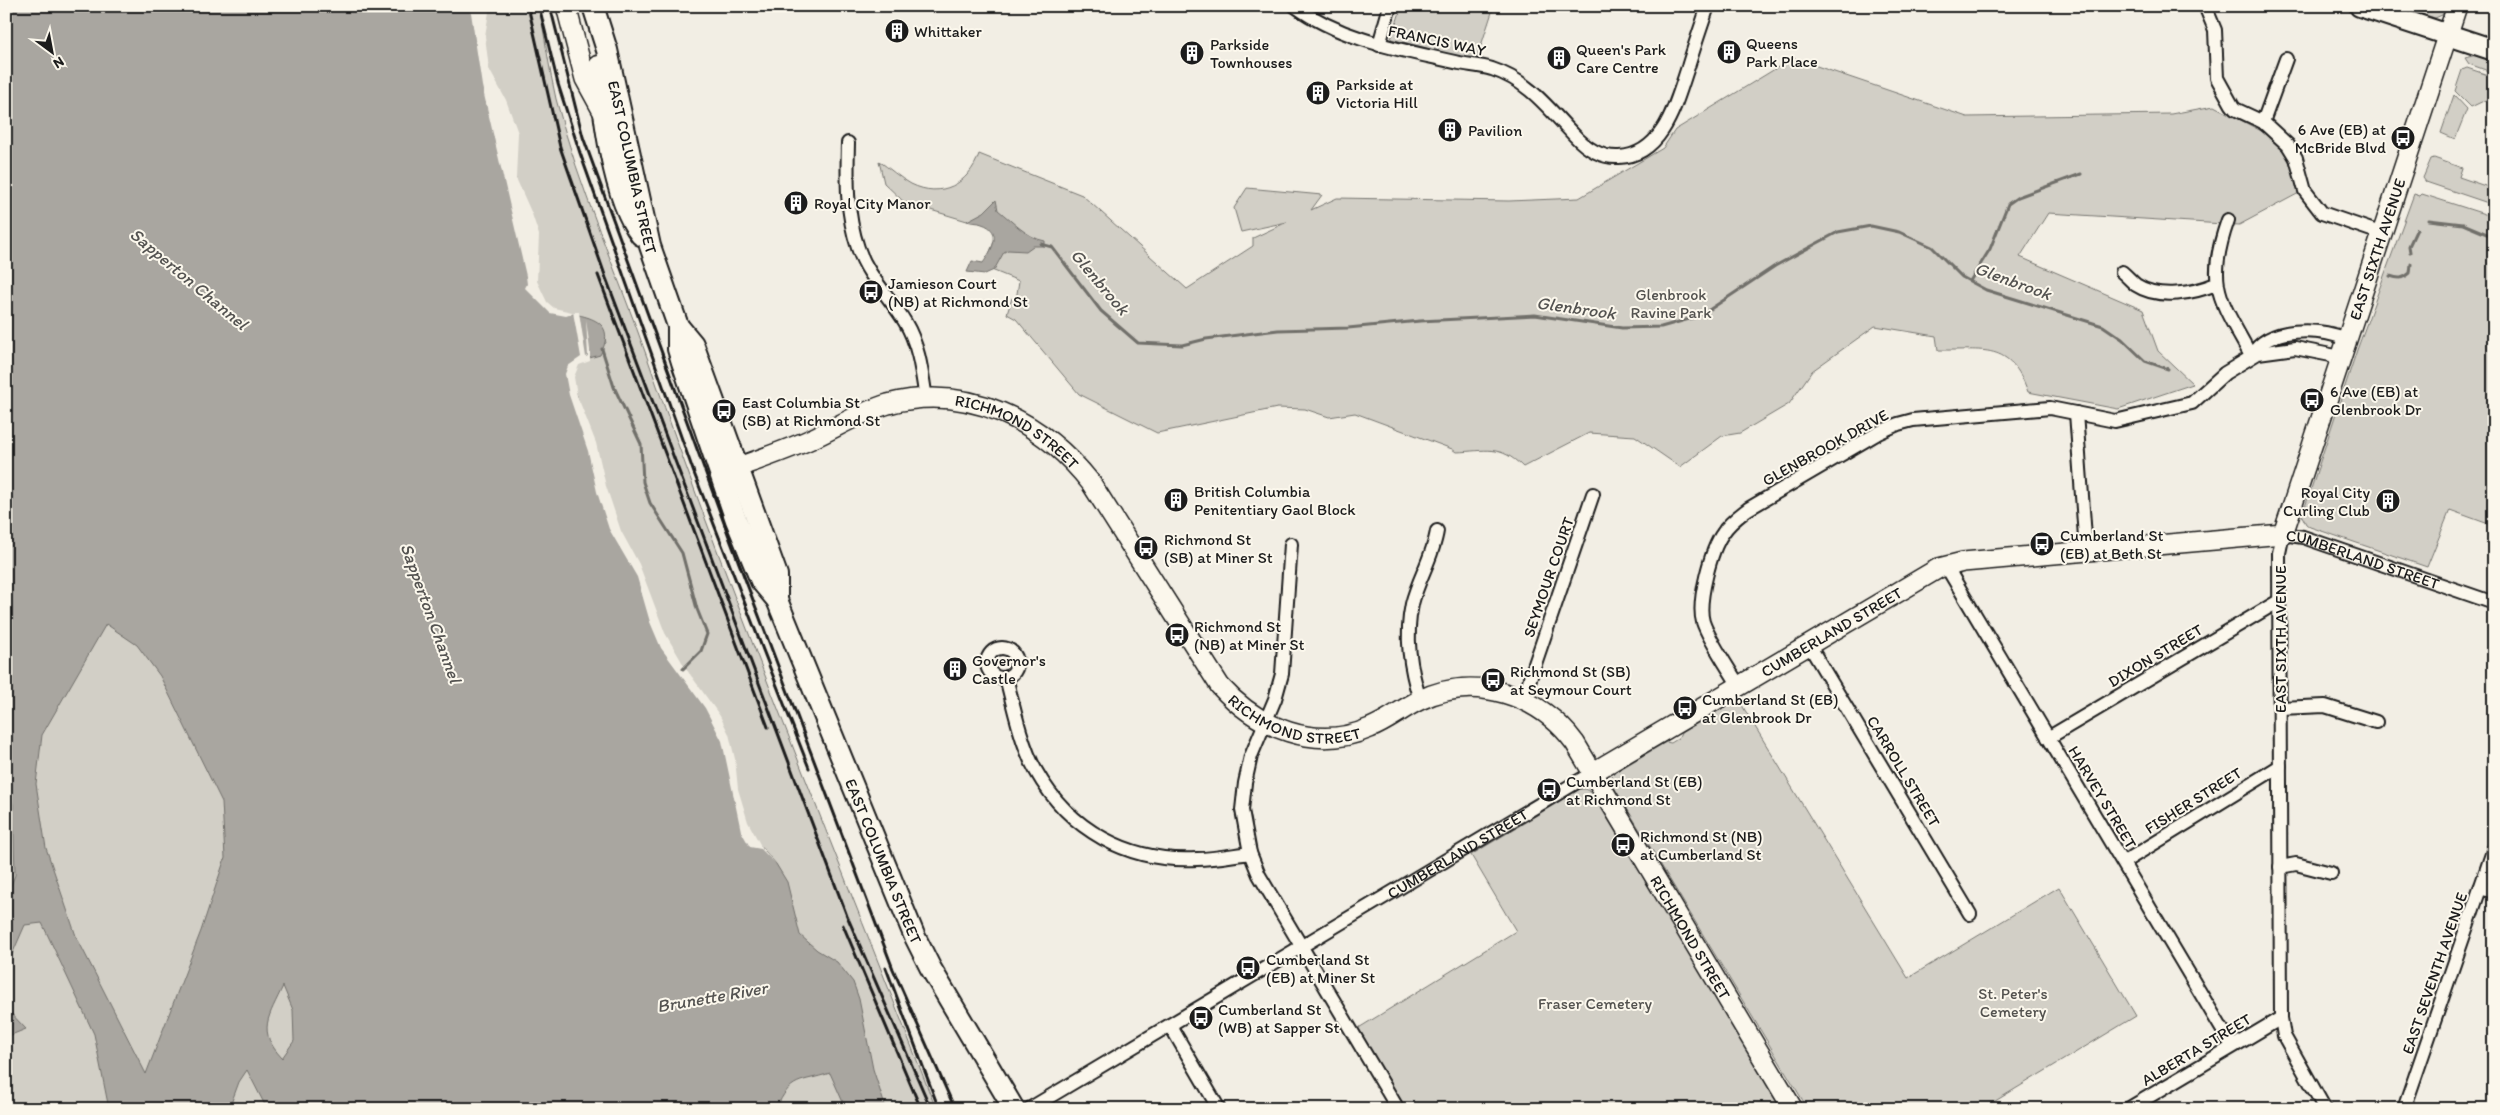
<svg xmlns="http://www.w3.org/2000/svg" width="2500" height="1115" viewBox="0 0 2500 1115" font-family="Itim,sans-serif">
<rect width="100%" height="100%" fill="#f2eee4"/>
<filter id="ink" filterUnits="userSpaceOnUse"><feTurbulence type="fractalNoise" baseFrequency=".02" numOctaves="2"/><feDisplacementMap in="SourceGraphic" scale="10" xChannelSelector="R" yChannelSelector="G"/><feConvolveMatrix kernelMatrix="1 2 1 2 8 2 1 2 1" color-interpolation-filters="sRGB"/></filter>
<g filter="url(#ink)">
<path fill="#d2cfc6" stroke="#777671" d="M488 6H539C545 37 549 69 556 99 579 188 618 274 648 360 736 613 839 860 936 1109H870L619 532 571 377 579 361 606 343 602 326C584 318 557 317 545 302 527 279 525 221 519 192 508 143 485 86 484 36 483 27 486 16 488 6Z
M1402 6H1494L1476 61 1391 39Z
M2397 6H2447L2442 15 2435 18Z
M2476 55 2494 61V73L2469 64 2465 58Z
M1793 58 1967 117 2171 114 2214 106 2267 134 2285 151 2301 192 2239 225 2048 213 2020 257 2143 310 2158 351 2193 384 2118 409 2028 392C2010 341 1984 351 1938 350L1936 336 1875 326 1812 371 1789 404 1740 433 1722 436 1680 467 1635 436 1589 433 1523 467C1500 444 1486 451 1456 452L1452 449 1355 413 1329 417 1305 409 1277 408 1157 433 1079 394 1016 319 1007 314 1012 298 1016 300 1019 281 984 267 1001 224 974 219 967 221 904 202 884 183 879 161C889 168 900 178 911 184 941 199 969 184 979 154L1082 195 1187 289 1253 246V238L1287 222 1241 232 1234 208 1247 188 1322 195 1311 210 1337 198 1509 201 1579 198 1663 148 1675 130Z
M2467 68 2494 77V96L2471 107 2455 91 2462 70Z
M2454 95 2467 109 2455 139 2441 133Z
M2434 158 2462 168 2459 177 2494 189V205L2426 182 2423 178 2431 159Z
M2414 194 2420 196 2422 194 2494 217V526L2450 510 2427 567 2310 527 2306 524 2302 516 2357 350Z
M109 593 224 723 229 886 163 1051 127 1109H6V759Z
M1740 702 1908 978 2059 887 2136 1016 1982 1109H1808L1611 782V777L1617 771 1666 742 1671 743 1679 738 1681 733 1730 704 1736 705Z
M1580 789H1586L1592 793 1784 1109H1404L1357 1029 1516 931 1471 855Z
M295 945 306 1109H215Z
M803 1014 842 1094 836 1084 846 1109H759Z"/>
<path fill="#a9a6a0" stroke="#716f6b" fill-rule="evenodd" d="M6 6H488L483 35 488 69 534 282 543 300 552 310C578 316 621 315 600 355L579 361 571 377 619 531 663 635 718 717 736 789 751 835 776 864 787 882 800 935 817 950 837 962 853 982 859 999 873 1069 886 1109H846L830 1073C800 1083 791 1076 776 1109H267L247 1070 239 1082 229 1109H109L94 1034 42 923 25 925 6 968V898L15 875 13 804 8 791 6 793ZM106 624 137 645 160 676 222 802 225 858 201 931 146 1074 76 936 46 848 36 784 42 735ZM283 986 293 1010 294 1041 282 1058C256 1030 269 1017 283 986Z
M996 200 998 210C1012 221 1027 238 1045 241V246H1033L1026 251 1008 250 1004 252 994 270 985 274 967 272 972 261 983 263C991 251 1004 231 982 224 978 222 972 223 967 221L984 212Z
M6 1008 26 1029 6 1037Z"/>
<path fill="#f2eee4" d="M490 6 485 36 489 69 506 100 518 133 516 178 532 214 539 235 537 281 547 302 554 308 572 312V314L566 316 550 313 525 288 527 284 526 276 482 86 470 6Z
M573 312H579L586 357 588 356 586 319 590 350V361L579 365 574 377 577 395 596 443 606 486 621 531 639 564 665 633 685 667 720 716 729 734 735 759 738 789 748 822 762 848 776 864 761 849 750 847 741 831 722 741 705 708 661 648 650 622 637 577 609 529 597 492 588 451 569 395 565 374 568 366 581 357Z"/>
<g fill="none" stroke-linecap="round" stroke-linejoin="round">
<path stroke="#716f6b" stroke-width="3" d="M2429 220 2463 224 2494 237
M1041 244 1052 247 1101 311 1138 343 1182 345 1206 339 1278 330 1348 328 1420 321 1535 315 1622 328 1661 327 1700 316 1775 266 1838 232 1871 226 1899 232 1932 247 1962 277 1986 290 2103 326 2122 339 2145 361 2168 369
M2410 252 2409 246 2417 229
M2390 276C2399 279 2403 279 2410 273L2411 264
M1970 281 1990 249 2008 204 2018 197 2081 174
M602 349 614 387 641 444 643 482 650 503 682 553 697 609 707 634 701 651 683 669"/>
<defs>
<g id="street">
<path d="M1295 6C1343 41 1403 50 1459 63 1470 65 1482 66 1492 69 1529 81 1548 108 1574 135 1586 148 1601 158 1619 157 1664 155 1676 102 1688 67 1694 47 1701 27 1708 6"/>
<path d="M2205 6 2215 30 2217 78 2232 105 2235 109 2263 122 2288 145 2296 158 2305 191 2322 213 2383 234"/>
<path d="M1379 45 1390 6"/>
<path d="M2263 122 2286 59"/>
<path d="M848 143C847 179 846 213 858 248 868 277 890 297 905 322 919 345 922 373 926 399"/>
<path d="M2228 220C2205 285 2220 299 2251 356"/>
<path d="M2122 272C2127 276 2131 281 2136 285 2159 300 2194 293 2216 284"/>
<path d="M2251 356C2269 325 2318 328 2347 339"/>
<path d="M2076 413 2086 551"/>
<path d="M1291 544 1282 674 1275 699 1251 756 1245 783 1242 810 1250 853 1259 875 1398 1109"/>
<path d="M1946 566 2232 1046"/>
<path d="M1809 645 1970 914"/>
<circle cx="1002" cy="663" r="15"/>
<path d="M1006 677C1013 705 1022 747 1036 771 1069 830 1129 863 1197 859 1215 859 1233 855 1250 853"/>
<path d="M1739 686C1729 669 1709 640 1703 622 1697 602 1711 549 1723 533 1729 523 1739 516 1748 509L1878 433 1898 424 1913 420 2050 408 2115 421 2192 403 2225 373 2258 353 2295 348 2341 357"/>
<path d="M1523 699 1593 494"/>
<path d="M1420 700C1410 668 1405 637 1412 604 1418 579 1433 557 1437 531"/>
<path d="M2280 708 2325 706 2376 722"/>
<path d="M2048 738 2279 601"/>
<path d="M2124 862 2280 766"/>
<path d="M2280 867 2296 864 2331 873"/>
<path d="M2480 888 2494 892"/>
<path d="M1170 1025 1219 1109"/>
<path id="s1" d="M1029 1109 1592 773"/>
<path d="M2128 1109 2281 1018"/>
<path id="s2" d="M2325 1109 2284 1036 2281 1018 2279 553 2283 534 2303 537 2494 603"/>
<path d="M2404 1109 2494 848"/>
</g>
<g id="secondary">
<path d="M566 6 585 79 603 112"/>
<path id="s3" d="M724 472C752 462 782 452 809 440 836 428 860 412 888 404 969 383 1042 421 1091 483L1220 686C1258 728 1315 752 1370 728 1388 721 1403 708 1420 700 1475 673 1540 695 1575 743L1793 1109"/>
<path id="s4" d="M1592 773 1939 568 1963 562 2283 534 2457 6"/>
</g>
<g id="primary">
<path id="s5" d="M593 6 607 50 650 246 678 326V349L682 362 736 520 761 581 777 600 914 935 930 967 1014 1109"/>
<path d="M2360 6 2494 50"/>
<path d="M599 66C603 111 612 198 641 235"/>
<path d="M678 326 693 344 777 575V600"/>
</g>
</defs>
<use href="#street" stroke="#1c1c1c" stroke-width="16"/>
<use href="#secondary" stroke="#1c1c1c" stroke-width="22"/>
<use href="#primary" stroke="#1c1c1c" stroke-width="24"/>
<use href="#street" stroke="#fbf7ec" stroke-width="12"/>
<use href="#secondary" stroke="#fbf7ec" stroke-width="19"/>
<use href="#primary" stroke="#fbf7ec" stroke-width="20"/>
<path stroke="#1c1c1c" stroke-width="3" d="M528 6 560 147 606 278 847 916 931 1109
M539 6 558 84 580 153 694 473 809 768
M550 6 583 137 731 542 893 969 955 1109
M598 275 768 727
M843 925 921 1109
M886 968 939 1109"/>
</g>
</g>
<defs>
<symbol id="building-disc" viewBox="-11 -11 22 22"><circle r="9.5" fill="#1c1c1c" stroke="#fbf7ec"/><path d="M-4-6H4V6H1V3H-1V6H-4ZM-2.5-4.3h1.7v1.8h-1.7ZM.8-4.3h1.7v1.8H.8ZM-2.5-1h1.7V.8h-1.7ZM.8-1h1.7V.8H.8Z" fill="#fff"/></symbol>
<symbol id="bus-disc" viewBox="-11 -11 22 22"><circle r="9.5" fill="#1c1c1c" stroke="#fbf7ec"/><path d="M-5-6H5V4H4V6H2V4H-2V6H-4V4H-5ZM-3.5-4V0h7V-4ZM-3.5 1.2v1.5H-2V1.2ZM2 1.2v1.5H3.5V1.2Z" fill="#fff"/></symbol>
</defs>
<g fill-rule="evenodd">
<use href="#building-disc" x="883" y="17" width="28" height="28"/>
<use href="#building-disc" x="1715" y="38" width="28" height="28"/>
<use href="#building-disc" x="1178" y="39" width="28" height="28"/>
<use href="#building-disc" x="1545" y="44" width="28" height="28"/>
<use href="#building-disc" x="1304" y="79" width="28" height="28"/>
<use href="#building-disc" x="1436" y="116" width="28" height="28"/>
<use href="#bus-disc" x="2389" y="124" width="28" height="28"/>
<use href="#building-disc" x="782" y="189" width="28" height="28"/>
<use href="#bus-disc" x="857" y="278" width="28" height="28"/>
<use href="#bus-disc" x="2298" y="386" width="28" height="28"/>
<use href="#bus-disc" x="710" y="397" width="28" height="28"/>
<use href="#building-disc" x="1162" y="486" width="28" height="28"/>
<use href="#building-disc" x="2374" y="487" width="28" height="28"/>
<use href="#bus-disc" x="2028" y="530" width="28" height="28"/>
<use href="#bus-disc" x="1132" y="534" width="28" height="28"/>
<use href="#bus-disc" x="1163" y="621" width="28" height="28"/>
<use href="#building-disc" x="941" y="655" width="28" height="28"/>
<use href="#bus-disc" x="1479" y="666" width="28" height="28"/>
<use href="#bus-disc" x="1671" y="694" width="28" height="28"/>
<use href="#bus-disc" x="1535" y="776" width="28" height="28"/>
<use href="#bus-disc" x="1609" y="831" width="28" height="28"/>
<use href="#bus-disc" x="1234" y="954" width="28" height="28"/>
<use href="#bus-disc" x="1187" y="1004" width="28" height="28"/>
</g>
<g text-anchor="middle" stroke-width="4" stroke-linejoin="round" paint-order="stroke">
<g font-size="16" fill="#1c1c1c" stroke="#fbf7ec" text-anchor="start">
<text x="914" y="37">Whittaker</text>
<text x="1746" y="49">Queens<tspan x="1746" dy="18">Park Place</tspan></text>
<text x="1210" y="50">Parkside<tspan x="1210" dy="18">Townhouses</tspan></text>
<text x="1576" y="55">Queen's Park<tspan x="1576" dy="18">Care Centre</tspan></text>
<text x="1336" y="90">Parkside at<tspan x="1336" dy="18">Victoria Hill</tspan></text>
<text x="2386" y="135" text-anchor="end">6 Ave (EB) at<tspan x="2386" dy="18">McBride Blvd</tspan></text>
<text x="1468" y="136">Pavilion</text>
<text x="814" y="209">Royal City Manor</text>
<text x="888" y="289">Jamieson Court<tspan x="888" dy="18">(NB) at Richmond St</tspan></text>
<text x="2330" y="397">6 Ave (EB) at<tspan x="2330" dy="18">Glenbrook Dr</tspan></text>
<text x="742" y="408">East Columbia St<tspan x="742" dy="18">(SB) at Richmond St</tspan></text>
<text x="1194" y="497">British Columbia<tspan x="1194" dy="18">Penitentiary Gaol Block</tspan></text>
<text x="2370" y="498" text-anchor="end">Royal City<tspan x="2370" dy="18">Curling Club</tspan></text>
<text x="2060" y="541">Cumberland St<tspan x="2060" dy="18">(EB) at Beth St</tspan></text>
<text x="1164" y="545">Richmond St<tspan x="1164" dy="18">(SB) at Miner St</tspan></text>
<text x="1194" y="632">Richmond St<tspan x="1194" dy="18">(NB) at Miner St</tspan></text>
<text x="972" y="666">Governor's<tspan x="972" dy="18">Castle</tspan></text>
<text x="1510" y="677">Richmond St (SB)<tspan x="1510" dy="18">at Seymour Court</tspan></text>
<text x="1702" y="705">Cumberland St (EB)<tspan x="1702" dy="18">at Glenbrook Dr</tspan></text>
<text x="1566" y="787">Cumberland St (EB)<tspan x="1566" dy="18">at Richmond St</tspan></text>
<text x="1640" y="842">Richmond St (NB)<tspan x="1640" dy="18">at Cumberland St</tspan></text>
<text x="1266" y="965">Cumberland St<tspan x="1266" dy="18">(EB) at Miner St</tspan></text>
<text x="1218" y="1015">Cumberland St<tspan x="1218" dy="18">(WB) at Sapper St</tspan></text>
</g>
<g font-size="16" fill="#1c1c1c" stroke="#fbf7ec">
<text transform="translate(1437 40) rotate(12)" y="6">FRANCIS WAY</text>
<text dy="6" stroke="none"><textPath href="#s5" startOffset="166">EAST COLUMBIA STREET</textPath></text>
<text dy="6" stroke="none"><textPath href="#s4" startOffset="1049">EAST SIXTH AVENUE</textPath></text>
<text dy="6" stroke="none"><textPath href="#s3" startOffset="316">RICHMOND STREET</textPath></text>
<text transform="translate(1825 447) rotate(-29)" y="6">GLENBROOK DRIVE</text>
<text dy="6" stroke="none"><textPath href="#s2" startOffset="670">CUMBERLAND STREET</textPath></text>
<text transform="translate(1548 577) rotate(-71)" y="6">SEYMOUR COURT</text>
<text dy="6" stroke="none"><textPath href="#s4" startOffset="278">CUMBERLAND STREET</textPath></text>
<text transform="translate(2280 639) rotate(-90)" y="6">EAST SIXTH AVENUE</text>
<text transform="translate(2155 655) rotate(-31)" y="6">DIXON STREET</text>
<text dy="6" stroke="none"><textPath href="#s3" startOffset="735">RICHMOND STREET</textPath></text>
<text transform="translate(1904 771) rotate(59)" y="6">CARROLL STREET</text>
<text transform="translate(2103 797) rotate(59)" y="6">HARVEY STREET</text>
<text transform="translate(2193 800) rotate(-32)" y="6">FISHER STREET</text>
<text dy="6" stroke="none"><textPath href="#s1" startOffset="499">CUMBERLAND STREET</textPath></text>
<text dy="6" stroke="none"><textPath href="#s5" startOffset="908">EAST COLUMBIA STREET</textPath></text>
<text dy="6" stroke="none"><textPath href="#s3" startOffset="1274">RICHMOND STREET</textPath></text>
<text transform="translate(2434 973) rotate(-71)" y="6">EAST SEVENTH AVENUE</text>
<text transform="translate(2196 1049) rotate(-31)" y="6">ALBERTA STREET</text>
</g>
<g font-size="16" fill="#53524f" stroke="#fbf7ec">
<text x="1671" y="300">Glenbrook<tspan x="1671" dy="18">Ravine Park</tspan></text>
<text x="2013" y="999">St. Peter's<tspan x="2013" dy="18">Cemetery</tspan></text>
<text x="1595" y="1009">Fraser Cemetery</text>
</g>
<g font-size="18" font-style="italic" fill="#545351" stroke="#fbf7ec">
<text transform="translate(189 279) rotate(40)" y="6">Sapperton Channel</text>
<text transform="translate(2013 281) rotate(20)" y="6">Glenbrook</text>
<text transform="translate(1100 282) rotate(50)" y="6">Glenbrook</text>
<text transform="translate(1576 308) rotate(8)" y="6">Glenbrook</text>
<text transform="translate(431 613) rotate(70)" y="6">Sapperton Channel</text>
<text transform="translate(712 997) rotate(-10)" y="6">Brunette River</text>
</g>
</g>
<rect width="2500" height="1115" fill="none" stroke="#fbf7ec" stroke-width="25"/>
<rect x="12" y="12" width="2475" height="1090" fill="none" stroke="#1c1c1c" stroke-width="2" filter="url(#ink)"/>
<g transform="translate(52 52) rotate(148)" stroke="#fbf7ec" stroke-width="4" paint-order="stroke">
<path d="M0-4L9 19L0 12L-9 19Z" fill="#1c1c1c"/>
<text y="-8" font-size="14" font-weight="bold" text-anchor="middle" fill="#1c1c1c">N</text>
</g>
</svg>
